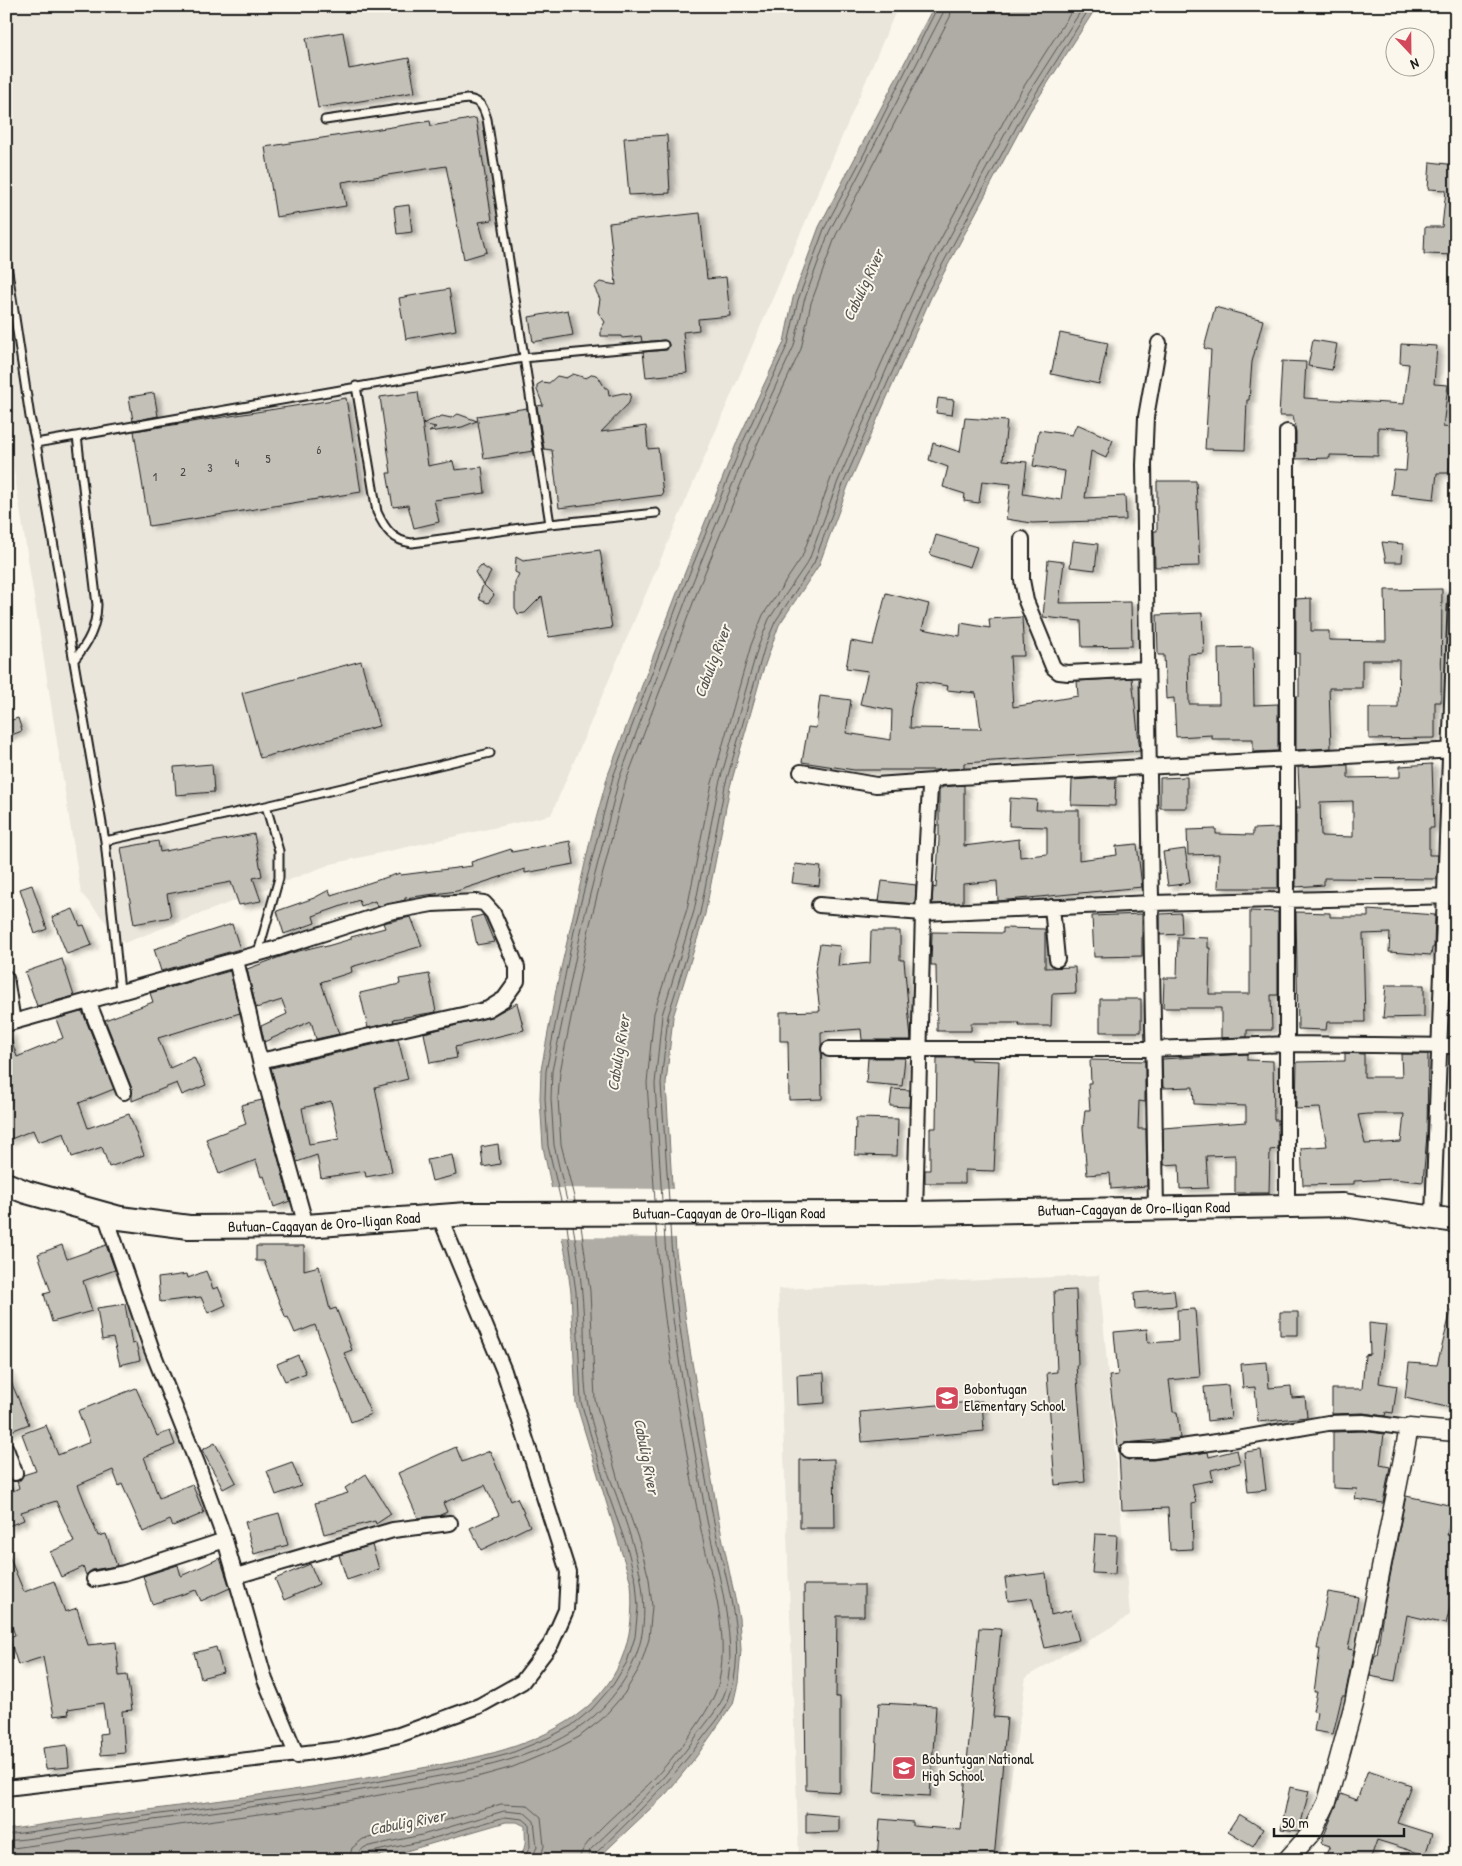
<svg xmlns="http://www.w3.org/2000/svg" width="1462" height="1866" viewBox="0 0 1462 1866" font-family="'Patrick Hand',sans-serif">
<defs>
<filter id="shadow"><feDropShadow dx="5.5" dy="3" stdDeviation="2.5" flood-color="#0004"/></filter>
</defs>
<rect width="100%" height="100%" fill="#fbf7ec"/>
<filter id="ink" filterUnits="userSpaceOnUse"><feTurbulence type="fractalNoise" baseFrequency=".02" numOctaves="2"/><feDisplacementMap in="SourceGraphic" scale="10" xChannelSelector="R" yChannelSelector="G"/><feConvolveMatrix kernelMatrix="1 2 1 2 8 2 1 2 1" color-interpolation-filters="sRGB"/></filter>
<g filter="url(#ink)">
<path fill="#eae6dc" d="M6 6H898L551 815 331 864 124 943 81 893 6 421Z
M1099 1275 1130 1616 1026 1677 999 1860H799L778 1289Z"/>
<path fill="#afaca5" stroke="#74726e" d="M934 6H1097L1030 111 932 295 848 486 819 565 779 625 761 676 730 787 705 914 673 1017 666 1084 676 1252 690 1350 719 1522 739 1618 741 1650 738 1683 733 1704 696 1757 666 1794 596 1860H514C528 1852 525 1840 525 1826L517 1822H506L403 1852 353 1860H6V1830C136 1810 266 1797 395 1773 453 1762 516 1754 567 1722 619 1689 636 1641 631 1583L576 1403 571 1292 566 1256 543 1147 540 1098 541 1070 556 990 591 837 608 775 682 580 737 442 784 342 793 298 819 227Z"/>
<path fill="#fbf7ec" d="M550 1188 676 1189 678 1238 561 1237Z"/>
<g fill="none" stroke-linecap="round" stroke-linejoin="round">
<path stroke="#575653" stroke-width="1" d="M561 1201 548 1146 545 1098 546 1071 576 921 613 777 686 582 742 444 788 344 798 300 824 229 861 160 938 6
M567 1201 554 1145 551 1098 552 1071 583 922 619 779 692 584 748 446 794 346 804 301 829 232 943 13 945 6
M575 1201 561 1144 558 1098 560 1072 590 924 626 781 699 587 755 449 801 349 811 303 836 235 950 17 952 6
M655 1201 647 1083 654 1013 687 909 712 783 751 645 763 615 802 557 831 478 915 287 1014 102 1075 6
M662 1201 655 1084 662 1015 694 911 719 784 758 647 769 619 809 560 838 481 921 290 1020 106 1084 6
M669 1201 661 1084 668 1016 700 913 725 786 764 649 775 622 814 563 843 484 927 293 1026 109 1091 6
M6 1835 329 1791 474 1763 509 1754 548 1738 571 1726 592 1709 613 1685 627 1662 635 1637 638 1607 636 1582 627 1547 607 1491 581 1402 576 1292 567 1226
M6 1841C32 1839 58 1834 84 1830 119 1824 155 1820 190 1815 265 1805 339 1795 412 1781 467 1771 524 1762 573 1732 605 1712 633 1676 641 1639 657 1564 600 1475 587 1400 583 1376 585 1351 584 1327 583 1293 579 1260 573 1226
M6 1849 331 1804 477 1777 513 1767 554 1750 579 1737 602 1719 624 1694 640 1667 649 1639 652 1606 649 1579 640 1544 620 1487 595 1400 590 1291 581 1226
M349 1860 352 1848 363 1839 420 1828 501 1804 527 1805 541 1817 544 1846 540 1860
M357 1860 359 1852 365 1847 422 1835 504 1811 525 1813 534 1821 537 1847 531 1860
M363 1860 367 1853 424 1841 505 1817 523 1819 529 1824 530 1847 523 1860
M579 1860C580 1840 637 1797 652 1781 673 1758 713 1711 719 1681 730 1630 710 1576 700 1525 682 1427 662 1326 656 1226
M587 1860 590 1850C629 1813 667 1778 698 1734 706 1723 716 1712 722 1700 744 1653 714 1561 705 1510 689 1416 669 1321 664 1226
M593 1860 595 1854C634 1816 673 1780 705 1735 713 1725 724 1713 728 1701 750 1644 724 1578 714 1522 696 1425 675 1325 670 1226"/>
</g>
<path fill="#c3c0b8" stroke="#1c1c1c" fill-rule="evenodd" filter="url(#shadow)" d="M343 32 349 69 409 58 415 92 318 108 306 38Z
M476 118 492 220 479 222 487 252 464 259 446 166 342 182 346 206 276 217 265 147 430 121 431 126Z
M667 135 670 193 629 195 624 138Z
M1430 162 1456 165V255L1424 254 1425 227H1442L1446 190 1428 189Z
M409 205 412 232 397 234 394 207Z
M700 213 707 279 726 277 730 316 698 319 699 330 683 332 687 373 646 377 643 352 667 350 669 345 668 342 664 340 642 342 641 336 622 338 621 336H601V329L605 322 598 312 600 299 594 287 600 282 616 285 609 223Z
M449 289 456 330 406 339 399 298Z
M1215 307 1263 320 1252 362 1249 400H1247L1245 450 1205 449 1211 350 1204 348Z
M568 310 573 335 533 342 529 317Z
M1060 333 1108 343 1099 384 1051 374Z
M1313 340 1337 344 1332 370 1308 366Z
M1401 344 1437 346 1434 384 1448 385 1443 427 1452 428 1449 473H1437L1434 499 1391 494 1394 470 1406 471 1409 429 1378 427V456L1330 455V458L1296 459V432L1293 416H1279L1282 361 1306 362 1304 398 1404 404 1409 364 1400 363Z
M573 374 586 378 593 374 598 376 605 388H608L609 396 623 393 631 394 629 403 601 432 646 426 648 449 658 448 663 495 559 508 552 450 544 449 537 406 543 405 537 390V385L542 382 549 383 557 376 566 378Z
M418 392 428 466 453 461 455 470 482 467 485 493 434 500 439 522 414 528 408 505 393 507 387 473H391L380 397Z
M154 393 158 416 133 421 129 397Z
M346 398 361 492 149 526 134 431Z
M938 398 954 400 952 415 936 413Z
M527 408 533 451 484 459 477 416Z
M458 414 477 421 462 427 429 432 436 427 422 424 442 416 451 418Z
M965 418 1007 421 1003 460 1027 462 1023 494 1061 500 1065 471 1033 466 1039 430 1072 435 1077 424 1113 440 1106 458 1091 451 1085 498 1125 496 1126 520 1032 523 1006 519 1011 484 982 481 979 503 964 501 965 494 943 487 948 467 929 460 933 443 960 452Z
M1157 481H1196L1200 566 1155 567 1154 531H1157Z
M936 535 977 547 970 567 930 555Z
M1073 541 1098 544 1095 570 1070 567Z
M1382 542 1403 544 1402 562H1386Z
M600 550 612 628 549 637 542 596 525 613 518 614 515 608V582L519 574 515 572 516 557 523 561Z
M1048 560 1064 562 1059 603 1131 602 1132 646 1082 647 1081 621 1043 617Z
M481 565 491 572 484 585 494 595 488 603 480 600 479 596 483 585 475 572Z
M1442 589 1441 702H1435V738L1369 739V708H1398L1399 660H1362V688H1329L1331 748 1296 750V696H1299V653H1296V599L1311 598V631H1329V640L1386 641 1385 590Z
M886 593 929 604 922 629 960 636 961 623 990 628 989 619 1022 617 1024 656H1010L1013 707 1078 696 1077 681 1132 678 1140 751 964 763V768L938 770H854L802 762 808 727 816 728 820 696 851 700 846 733 891 740 892 710 860 704 868 671 846 668 851 641 873 645ZM917 681 948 686 947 690 976 693 981 729 910 728 911 709Z
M1202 613 1204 653 1188 654 1189 704H1219L1218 648 1253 647 1254 705 1278 704V751L1253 752V739H1212V735L1176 737 1174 698 1166 699 1164 655H1158L1157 615Z
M361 661 379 726 260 758 242 693Z
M18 718 22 731 6 737V722Z
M212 764 214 792 176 795 174 767Z
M1432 764 1434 828H1429V855H1438L1437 879 1324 878V885L1296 887V808H1300L1298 767 1348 765V778L1400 777V766ZM1353 801V837L1321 836 1320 802Z
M1187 777V808H1160V778Z
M1101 778H1116L1115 806 1071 805 1072 780Z
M964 785V846L1019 839 1020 857 1047 854V827L1009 826 1010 798 1037 800 1036 810H1079V860L1117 855 1116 846 1137 844 1142 887 998 901 997 881 963 884V903L932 904 933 887 936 888 939 840V790L943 787Z
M1278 828V888H1218L1219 854 1188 855 1187 830 1216 829V834L1253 835V829Z
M254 834 262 876 253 878 261 901 239 905 231 882 167 894 171 917 134 924 121 848 158 841 160 852Z
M570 841 574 864 525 873V869L457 891 405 898V900L377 907 375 901 361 906 359 900 313 916 315 923 284 934 277 911 314 898 329 890 331 895 400 873 401 875 472 866 471 862 511 849 512 852Z
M1185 849 1190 883 1168 886 1163 852Z
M795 864 821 867 819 886 792 883Z
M882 881 916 885 915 904 879 901Z
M32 885 47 929 35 934 20 889Z
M73 909 80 926 84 925 92 945 67 954 52 917Z
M1368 910 1435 915 1434 947 1432 948 1431 955 1389 952 1390 933 1363 934 1365 1022H1327L1326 1030 1298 1029 1296 912 1330 913V917H1368Z
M1250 911 1278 912V995H1271L1272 1030H1247V1037L1221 1038V1008H1163L1164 978H1177L1178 937 1208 938V948H1210L1209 994H1250Z
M1181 913 1182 934 1160 935V914Z
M1142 914V956L1094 957 1092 916Z
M483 915 494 942 477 945 471 918Z
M1453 916 1456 917V947H1452Z
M411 917 422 946 351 967 352 972 321 982 339 1034 316 1039 311 1021 264 1042 261 1026 287 1014 282 1000 256 1008 247 969 291 953 323 945 324 947 351 939V937L385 928 383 923Z
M232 924 240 949 161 971 154 949Z
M1003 928 1045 929V968L1075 967 1076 993 1052 994 1051 1026H1019L1020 1023H971V1031H937L936 965H931L932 932 1003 933Z
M871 931H900V960H904L911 1040H862L861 1029 821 1032 822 1099 789 1100 788 1041H780V1012L820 1011 815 971 820 944 840 946 838 966 870 963Z
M62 959 74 996 37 1006 25 972Z
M230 971 240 1013 158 1038 170 1068 194 1057 206 1085 182 1095 177 1083 132 1101V1089L105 1020 153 1002 150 993Z
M429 974 436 1012 393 1019 394 1022 368 1028 360 993 400 984 399 979Z
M1386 985H1424V1017L1383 1018Z
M1100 999H1141V1032H1100Z
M517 1003 524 1030 455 1047 457 1058 430 1063 424 1033 490 1017Z
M80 1012 83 1013 114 1089 79 1103 88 1128 129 1114 144 1155 109 1167 102 1147 72 1157 64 1133 38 1142 33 1130 6 1141V1033L9 1032 17 1057 63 1038 56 1019Z
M398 1039 408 1079 375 1087 392 1172 366 1177 365 1171 321 1178 317 1155 297 1162 271 1068ZM331 1101 339 1139 309 1144 302 1108Z
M1345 1053 1364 1054V1077H1402L1401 1054H1428L1427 1135 1423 1182 1393 1179 1354 1181V1184L1303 1185 1301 1148 1327 1146 1320 1108 1296 1109 1297 1062 1345 1061ZM1367 1114H1404L1401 1142 1365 1144 1358 1115Z
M1247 1054V1060L1273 1061 1274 1120H1278V1149L1270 1150 1269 1193H1235V1155L1206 1156 1208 1188 1180 1189 1179 1164 1164 1165 1163 1128 1246 1122V1106L1194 1104 1193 1087 1163 1088 1162 1059Z
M868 1058H905L902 1086 866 1083Z
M937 1058H970V1060L999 1061 994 1171 965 1170V1183H925V1170H930V1128H936Z
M1090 1060 1145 1061V1102L1139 1101 1138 1129H1146L1147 1186 1111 1189 1110 1173 1087 1175 1083 1128 1085 1110H1090L1088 1083H1091Z
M892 1089 910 1090 909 1107 890 1106Z
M262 1100 290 1201 274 1207 264 1176 261 1177 256 1160 219 1174 206 1139 246 1124 241 1105Z
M856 1118 898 1119 897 1156 855 1155Z
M498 1144 500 1164 483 1167 481 1147Z
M452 1155 456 1175 432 1181 427 1160Z
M62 1245 67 1259 106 1245 115 1270 83 1281 92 1311 52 1322 44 1294 51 1292 38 1254Z
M256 1246H304V1270L319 1266 330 1310 336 1308 352 1350 344 1353 371 1414 351 1422 315 1325 295 1333 288 1317 286 1318 280 1304 264 1261H256Z
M206 1271 213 1289 218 1287 226 1305 208 1313 201 1297 160 1302 158 1278 187 1274 188 1278Z
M1076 1290 1078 1365H1076L1085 1482 1055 1485 1047 1373 1057 1372 1054 1291Z
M1174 1290 1176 1306 1135 1309 1134 1293Z
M125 1304 132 1344 136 1343 140 1360 120 1365 113 1338 102 1340 97 1308Z
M1195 1309 1200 1377 1169 1380 1173 1412H1177L1180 1438 1124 1443 1120 1447V1455L1128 1460H1153L1208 1452 1209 1457 1237 1450 1240 1463 1211 1470 1213 1480 1192 1484 1196 1503 1192 1504 1193 1549 1170 1550 1168 1508 1122 1510 1119 1453 1109 1376 1118 1375 1114 1332 1147 1329 1148 1343 1178 1341 1177 1310Z
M1451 1311 1456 1312V1409L1405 1398 1409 1363 1437 1365Z
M1280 1312H1298V1335H1280Z
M1369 1323 1386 1325 1379 1383 1397 1386 1393 1413 1386 1412 1385 1416 1363 1413 1332 1414V1389H1362L1365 1355 1370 1354Z
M298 1355 306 1373 285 1381 277 1364Z
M1267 1362 1269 1388 1291 1386 1292 1398 1305 1397 1307 1417 1258 1422 1255 1387 1243 1388 1241 1364Z
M6 1370 29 1424 6 1433Z
M824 1373 825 1403 798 1405 797 1375Z
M1228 1385 1231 1418 1207 1421 1204 1387Z
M136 1388 157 1436 170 1431 175 1445 144 1457 159 1498 192 1484 204 1513 173 1526 170 1520 143 1532 122 1484 119 1486 113 1470 78 1485 98 1536 106 1534 117 1566 92 1570 86 1575 83 1567 61 1577 50 1552 74 1542 56 1501 21 1512 24 1520 6 1527V1476L13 1491 19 1488 17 1481 23 1475 36 1471 22 1434 46 1425 58 1455 90 1442 78 1411Z
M982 1401 984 1431 862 1442 860 1412Z
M1363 1431 1384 1434 1380 1465 1390 1467 1383 1503 1355 1499 1357 1489 1333 1488V1432Z
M215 1443 236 1482 223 1489 202 1450Z
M456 1447 462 1462 490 1451 511 1501 517 1498 530 1526 481 1550 470 1528 499 1515 485 1485 443 1503 447 1512 438 1516 418 1518 398 1473Z
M1261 1450 1266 1490 1248 1492 1244 1452Z
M834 1459 835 1528H800V1460Z
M292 1462 301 1486 276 1495 267 1471Z
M366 1474 391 1514 376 1524 375 1521 324 1534 315 1503 348 1493 345 1488Z
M1406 1496 1453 1506 1447 1535 1456 1537V1582L1446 1624 1407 1615 1395 1681 1370 1676 1375 1655H1377L1383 1612Z
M279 1513 288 1545 254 1554 245 1522Z
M1095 1534 1117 1535 1115 1574 1092 1573Z
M372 1545 379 1569 347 1580 339 1555Z
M6 1549 24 1592 54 1581 65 1612 77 1608 88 1645 116 1642 119 1676 127 1675 132 1710 122 1711 125 1753 101 1755 100 1734 107 1733 103 1703 68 1709 69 1714 54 1716 43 1657 18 1665 9 1637 15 1635 6 1611Z
M220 1558 230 1588 201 1601 196 1590 152 1604 143 1576 178 1565 181 1576Z
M310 1564 319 1584 284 1600 275 1579Z
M1046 1573 1051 1615 1071 1610 1079 1640 1045 1648 1032 1598 1008 1601 1005 1578Z
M804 1585H864V1616H837L836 1697H840V1792L806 1790Z
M1328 1592 1358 1597 1348 1649 1354 1650 1345 1696H1342L1333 1734 1314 1731 1317 1712 1313 1711 1317 1692H1314L1320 1649H1317Z
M979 1628 1001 1629 993 1717 1007 1718 994 1859 933 1854 932 1860H877L880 1819 913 1822V1826L961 1830Z
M216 1647 223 1672 201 1678 194 1653Z
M879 1703 936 1706 930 1796 874 1793Z
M67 1745 69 1767 46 1769 43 1748Z
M1368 1770 1411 1785 1397 1823 1432 1834 1425 1855 1377 1840 1370 1860H1323L1330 1846 1321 1843 1341 1794 1357 1800Z
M1290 1787 1309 1791 1299 1831 1281 1829Z
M806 1813 839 1816V1832L806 1833Z
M1239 1814 1263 1829 1253 1846 1228 1831Z"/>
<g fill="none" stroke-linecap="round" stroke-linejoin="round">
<defs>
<path id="service" d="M325 120 467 99C481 101 483 106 487 119L550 524 412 543C393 541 385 529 377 512L356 386
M6 258 30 417 36 443
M550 524 656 513
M74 660C89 642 96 628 97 605L77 436
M105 841 266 806 490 753
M258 953 279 878V851L266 806
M120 991 105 841 36 443 523 358 664 345"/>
<path id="minor" d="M1287 432V1206
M1022 539V580L1026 601 1053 667 1059 672 1068 673 1146 669
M801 772 876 785 933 781
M819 905 923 913 1152 903 1456 896
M1052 907 1057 959
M236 960 260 1061 306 1226
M6 978 13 1022
M88 1001 124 1092
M6 1024 278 948 389 912 432 904 476 902 484 903 493 913 517 967V981L504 999 488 1009 476 1012 260 1061
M829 1049H1152L1288 1044 1456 1046
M1156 1209 1144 465 1146 417 1159 343
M915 1213 923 913 930 788 933 781 941 778 1456 750
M105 1214 152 1350 197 1463 225 1540 265 1680 297 1756
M1433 1216 1456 596
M6 1449 15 1473
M1128 1451H1153L1237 1439 1328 1423 1363 1422 1409 1428
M236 1576 393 1530 450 1523
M94 1579 124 1573 225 1540
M6 1788 341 1749 399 1735 479 1706 522 1682 551 1644 566 1610 568 1572 504 1371 439 1215"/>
<path id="tertiary" d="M1287 1860 1313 1831 1327 1802 1354 1704 1409 1428 1456 1432"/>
<g id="trunk">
<path id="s1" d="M6 1184 26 1192 120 1218 189 1227 306 1226 467 1214 915 1213 1343 1205 1456 1221"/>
</g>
</defs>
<use href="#service" stroke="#1c1c1c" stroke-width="11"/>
<use href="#minor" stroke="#1c1c1c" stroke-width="18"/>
<use href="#tertiary" stroke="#1c1c1c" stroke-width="21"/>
<use href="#trunk" stroke="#1c1c1c" stroke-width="26"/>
<use href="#service" stroke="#fbf7ec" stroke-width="7"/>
<use href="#minor" stroke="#fbf7ec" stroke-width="14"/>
<use href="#tertiary" stroke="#fbf7ec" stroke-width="18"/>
<use href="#trunk" stroke="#fbf7ec" stroke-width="22"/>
</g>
</g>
<defs>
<symbol id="school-square" viewBox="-11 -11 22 22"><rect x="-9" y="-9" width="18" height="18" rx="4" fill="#d1495b" stroke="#fbf7ec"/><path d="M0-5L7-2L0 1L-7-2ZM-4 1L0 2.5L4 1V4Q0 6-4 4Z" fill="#fff"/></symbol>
</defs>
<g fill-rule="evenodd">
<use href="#school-square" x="933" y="1384" width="28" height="28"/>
<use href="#school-square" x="890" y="1754" width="28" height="28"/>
</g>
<g text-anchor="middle" stroke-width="4" stroke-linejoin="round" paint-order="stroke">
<g font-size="12" fill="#464543">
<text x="319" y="454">6</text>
<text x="268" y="463">5</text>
<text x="237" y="467">4</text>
<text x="210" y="472">3</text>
<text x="183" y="476">2</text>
<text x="155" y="481">1</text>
</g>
<g font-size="15" fill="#1c1c1c" stroke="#fbf7ec">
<text dy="5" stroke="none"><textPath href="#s1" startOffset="1134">Butuan-Cagayan de Oro-Iligan Road</textPath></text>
<text dy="5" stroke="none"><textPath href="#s1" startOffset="729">Butuan-Cagayan de Oro-Iligan Road</textPath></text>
<text dy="5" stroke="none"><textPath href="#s1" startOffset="324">Butuan-Cagayan de Oro-Iligan Road</textPath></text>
</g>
<g font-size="15" fill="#1c1c1c" stroke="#fbf7ec" text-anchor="start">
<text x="964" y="1394">Bobontugan<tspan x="964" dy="17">Elementary School</tspan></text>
<text x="922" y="1764">Bobuntugan National<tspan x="922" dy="17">High School</tspan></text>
</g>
<g font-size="16" font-style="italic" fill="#575653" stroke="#fbf7ec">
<text transform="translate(863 285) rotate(-65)" y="6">Cabulig River</text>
<text transform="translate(712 661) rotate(-69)" y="6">Cabulig River</text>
<text transform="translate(618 1053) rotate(-81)" y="6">Cabulig River</text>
<text transform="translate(647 1456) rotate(79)" y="6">Cabulig River</text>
<text transform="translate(407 1822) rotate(-11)" y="6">Cabulig River</text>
</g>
</g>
<rect width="1462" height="1866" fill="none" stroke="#fbf7ec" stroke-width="25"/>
<rect x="12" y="12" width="1437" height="1841" fill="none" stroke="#1c1c1c" stroke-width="2" filter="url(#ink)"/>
<g transform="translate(1410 52) rotate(158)"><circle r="24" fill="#fbf7ec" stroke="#a29f99"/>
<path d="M0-4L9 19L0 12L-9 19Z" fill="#d1495b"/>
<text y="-8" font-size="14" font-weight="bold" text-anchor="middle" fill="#1c1c1c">N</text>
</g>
<path d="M1274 1828v8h130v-8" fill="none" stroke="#1c1c1c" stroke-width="2.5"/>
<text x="1282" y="1828" font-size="15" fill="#1c1c1c" stroke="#fbf7ec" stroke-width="4" paint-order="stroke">50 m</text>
</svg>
